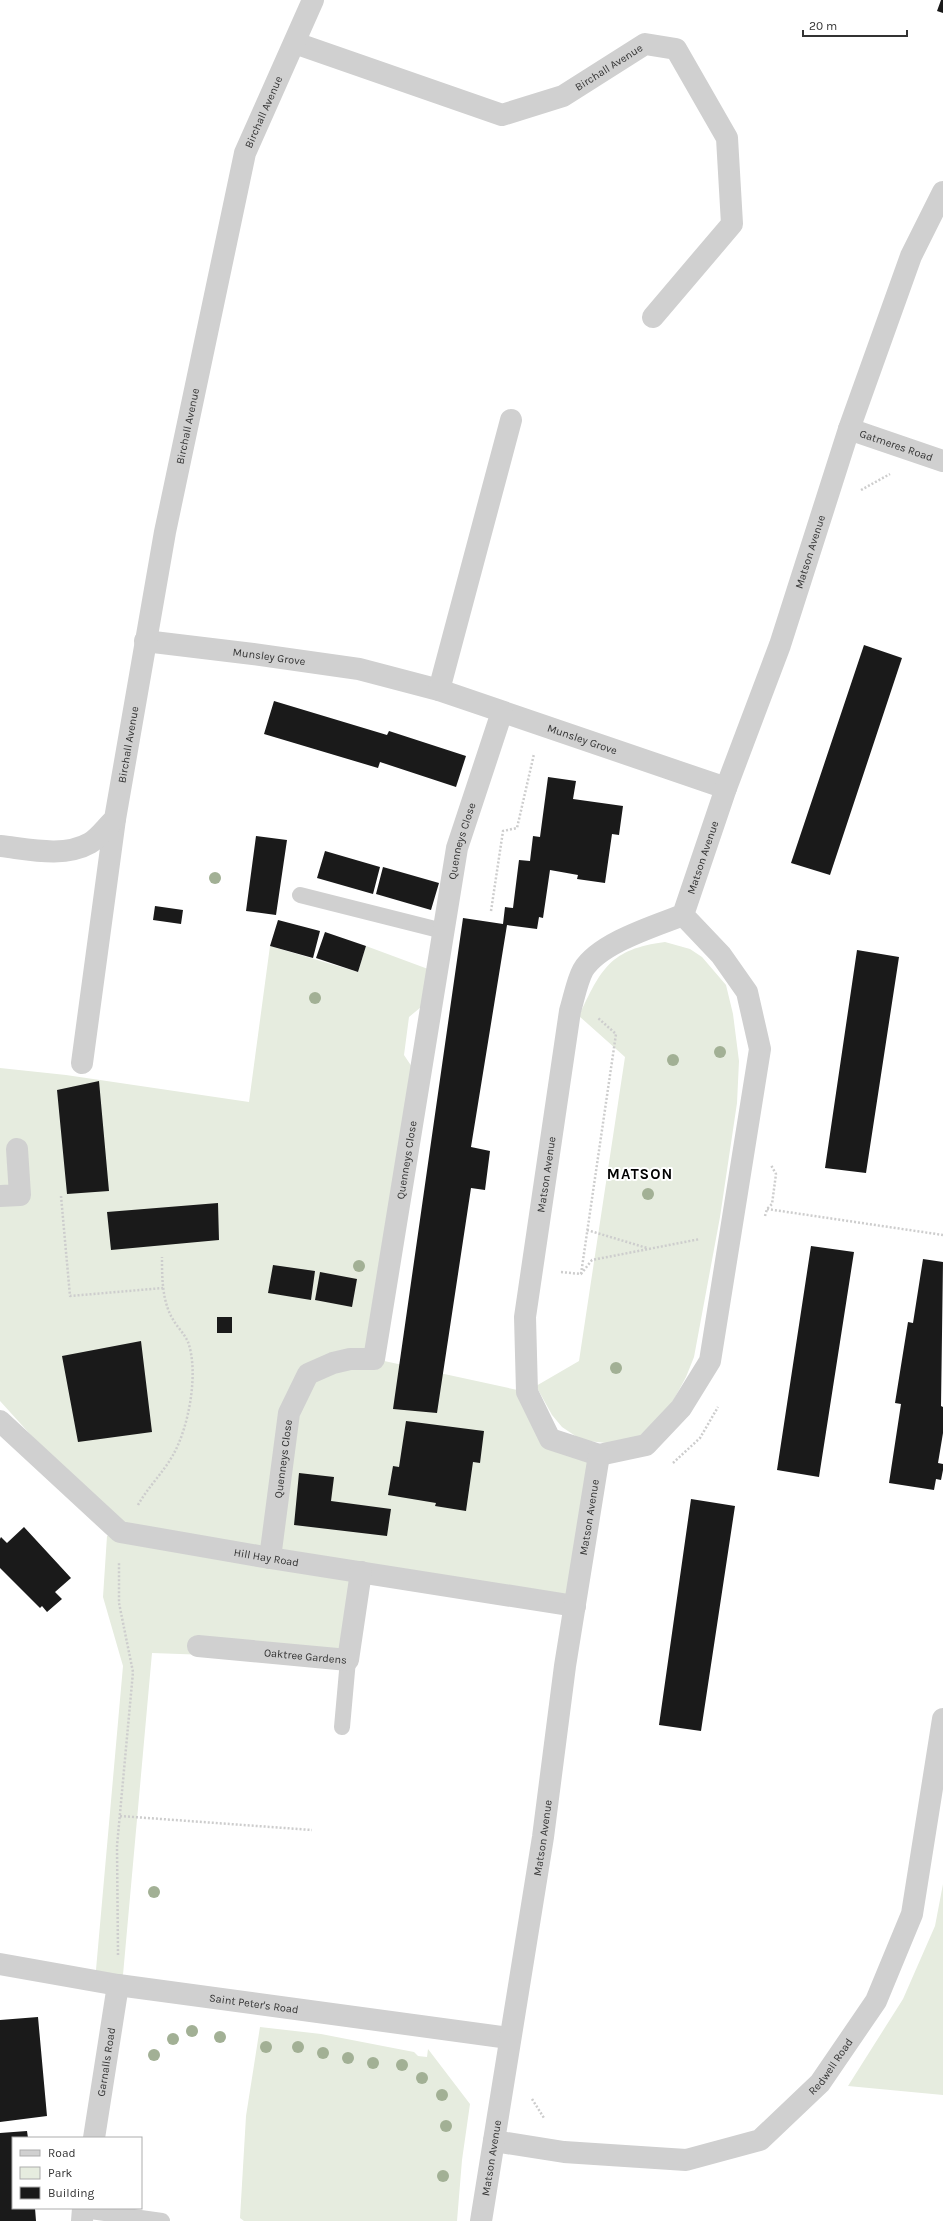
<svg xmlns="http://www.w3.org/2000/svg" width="943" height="2221" viewBox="0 0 943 2221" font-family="Karla,sans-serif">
<rect width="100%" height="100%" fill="#fff"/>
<path fill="#e6ecdf" d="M665 942 690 949 702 957 726 985 733 1014 739 1061 737 1103 720 1217 694 1357 686 1377 672 1403 639 1437 615 1444 588 1441 577 1437 562 1427 552 1415 536 1386 579 1361 625 1057 579 1016C601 969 610 949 665 942Z
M270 946 358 972 366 946 428 969 421 1007 409 1017 404 1055 412 1067 375 1359 527 1392 550 1439 599 1455 575 1606 361 1572 348 1660 152 1653 122 1986 95 1981 123 1666 103 1597 107 1536 119 1532 0 1401V1068L66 1075 249 1102Z
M943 1884V2095L848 2086 903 1999 935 1926Z
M260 2027 321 2034 388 2047 414 2052 418 2056 427 2057 428 2049 470 2104 462 2160 457 2221H244L240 2218 246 2116Z"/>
<path fill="#1a1a1a" d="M941 0H943V13L937 11Z
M864 645 902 658 830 875 791 863Z
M274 701 387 735 389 731 466 756 456 787 380 762 378 768 264 734Z
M548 777 576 781 573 799 623 806 619 835 612 834 605 883 577 879 578 875 550 870 543 918 539 917 537 929 507 925 471 1147 490 1151 485 1190 471 1188 437 1413 393 1409 463 918 503 924 505 907 513 908 519 860 530 861 533 836 540 837Z
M256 836 287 840 276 915 246 911Z
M325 851 380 867 373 894 317 878Z
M383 867 439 883 431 910 376 894Z
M155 906 183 910 181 924 153 920Z
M278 920 320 931 313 958 270 946Z
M325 932 366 946 358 972 316 958Z
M857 950 899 957 866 1173 825 1168Z
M99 1081 109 1191 67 1194 57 1090Z
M218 1203 219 1240 111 1250 107 1212Z
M811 1246 854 1252 819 1477 777 1470Z
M923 1259 943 1262 941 1406 943 1407V1433L938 1463 943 1464V1470L941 1480 936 1479 934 1490 889 1483 901 1404 895 1403 908 1322 913 1323Z
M273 1265 315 1271 311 1300 268 1293Z
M320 1272 357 1279 352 1307 315 1300Z
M217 1317H232V1333H217Z
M141 1341 152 1432 78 1442 62 1356Z
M406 1421 484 1431 480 1463 473 1462 466 1511 435 1506 436 1503 388 1495 393 1466 399 1467Z
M299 1473 334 1477 331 1501 391 1509 387 1536 294 1525Z
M691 1499 735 1506 701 1731 659 1725Z
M24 1527 71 1578 55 1592 62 1599 47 1612 42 1606 40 1608 0 1568V1539L1 1537 7 1543Z
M38 2017 47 2116 0 2122V2020Z
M27 2131 28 2138H13V2208H35L36 2221H0V2133Z"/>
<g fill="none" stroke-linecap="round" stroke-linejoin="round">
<path stroke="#cdcdcd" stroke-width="2.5" stroke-dasharray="2 2" stroke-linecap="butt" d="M861 490 890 474
M491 911 503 831 517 828 534 754
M61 1196 70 1296 163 1288
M767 1209 943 1235
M765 1216 767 1209 772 1204 776 1174 771 1165
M587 1230 647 1248
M561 1272 581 1274 592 1260 700 1239
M581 1274 616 1034 598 1018
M673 1463 700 1438 718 1407
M138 1505C148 1487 163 1473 173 1455 189 1427 199 1372 188 1342 184 1333 176 1326 171 1316 162 1298 162 1277 162 1257
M120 1816 312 1830
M118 1955 117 1846 133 1672 119 1603V1562
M532 2099 544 2118"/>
<path stroke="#d0d0d0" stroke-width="16" d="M300 895 443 931
M342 1727 348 1660
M83 2210 162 2221"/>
<path stroke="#d0d0d0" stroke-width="22" d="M82 1063 115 819"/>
<g stroke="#d0d0d0" stroke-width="22">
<path id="s1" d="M295 43 502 115 563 96 645 44 676 49 727 138 732 224 653 317"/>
<path id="s2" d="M849 429 943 461"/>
<path id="s3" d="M145 641 253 654 359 669 439 690 726 788"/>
<path d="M439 690 511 420"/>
<path id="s4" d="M0 846C28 849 64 858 90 843 99 838 107 826 115 819L165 532 245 153 313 0"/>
<path id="s5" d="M683 915 721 955 747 992 760 1049 710 1361 681 1408 646 1445 599 1455 550 1439 527 1392 525 1317 570 1011C574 998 577 981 583 970 599 943 655 926 683 915L726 788 780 645 849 429 911 256 943 192"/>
<path d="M0 1196 20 1195 17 1149"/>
<path id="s6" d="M0 1421 120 1532 270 1558 575 1606"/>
<path id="s7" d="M270 1558 289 1413 308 1374 333 1363 350 1359H374L457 848 502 712"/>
<path id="s8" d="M198 1646 348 1660 361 1572"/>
<path id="s9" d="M0 1964 118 1985 509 2038"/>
<path id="s10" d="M94 2138 118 1985"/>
<path id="s11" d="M494 2141 564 2152 686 2160 760 2140 820 2083 876 2001 912 1914 943 1719"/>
<path d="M82 2221 83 2208"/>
<path id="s12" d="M481 2221 543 1837 565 1666 599 1455"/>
</g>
</g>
<g fill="#a2b095">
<circle cx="215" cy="878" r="6"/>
<circle cx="315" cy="998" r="6"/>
<circle cx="720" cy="1052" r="6"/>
<circle cx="673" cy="1060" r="6"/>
<circle cx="648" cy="1194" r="6"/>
<circle cx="359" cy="1266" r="6"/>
<circle cx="616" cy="1368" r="6"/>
<circle cx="154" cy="1892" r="6"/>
<circle cx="192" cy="2031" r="6"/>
<circle cx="220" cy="2037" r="6"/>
<circle cx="173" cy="2039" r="6"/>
<circle cx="266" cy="2047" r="6"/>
<circle cx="298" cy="2047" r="6"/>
<circle cx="323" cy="2053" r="6"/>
<circle cx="154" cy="2055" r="6"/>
<circle cx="348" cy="2058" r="6"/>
<circle cx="373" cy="2063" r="6"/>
<circle cx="402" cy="2065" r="6"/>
<circle cx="422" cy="2078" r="6"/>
<circle cx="442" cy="2095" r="6"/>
<circle cx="446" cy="2126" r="6"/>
<circle cx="443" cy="2176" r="6"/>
</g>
<g text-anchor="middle" stroke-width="4" stroke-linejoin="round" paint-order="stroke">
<g font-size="11" fill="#333" stroke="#fff">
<text dy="4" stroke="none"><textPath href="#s1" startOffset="337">Birchall Avenue</textPath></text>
<text dy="4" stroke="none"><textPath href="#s4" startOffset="850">Birchall Avenue</textPath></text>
<text dy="4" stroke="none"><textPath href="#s4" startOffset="526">Birchall Avenue</textPath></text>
<text dy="4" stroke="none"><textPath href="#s2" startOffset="50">Gatmeres Road</textPath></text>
<text dy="4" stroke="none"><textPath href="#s5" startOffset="1661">Matson Avenue</textPath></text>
<text dy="4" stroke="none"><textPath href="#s3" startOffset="125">Munsley Grove</textPath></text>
<text dy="4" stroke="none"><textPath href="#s3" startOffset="450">Munsley Grove</textPath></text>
<text dy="4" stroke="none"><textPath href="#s4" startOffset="202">Birchall Avenue</textPath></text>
<text dy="4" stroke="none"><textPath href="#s7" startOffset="784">Quenneys Close</textPath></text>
<text dy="4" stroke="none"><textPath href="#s5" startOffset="1337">Matson Avenue</textPath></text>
<text dy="4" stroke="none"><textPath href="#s7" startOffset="460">Quenneys Close</textPath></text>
<text dy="4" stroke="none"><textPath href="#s5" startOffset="952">Matson Avenue</textPath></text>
<text dy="4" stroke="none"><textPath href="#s7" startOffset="100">Quenneys Close</textPath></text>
<text dy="4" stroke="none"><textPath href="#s12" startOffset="712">Matson Avenue</textPath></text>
<text dy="4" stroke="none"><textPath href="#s6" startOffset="312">Hill Hay Road</textPath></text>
<text dy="4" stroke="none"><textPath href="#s8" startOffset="108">Oaktree Gardens</textPath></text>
<text dy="4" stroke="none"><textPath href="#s12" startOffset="388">Matson Avenue</textPath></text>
<text dy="4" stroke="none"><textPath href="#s9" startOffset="257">Saint Peter's Road</textPath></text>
<text dy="4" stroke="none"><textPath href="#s10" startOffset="77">Garnalls Road</textPath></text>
<text dy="4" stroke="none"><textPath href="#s11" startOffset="372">Redwell Road</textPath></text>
<text dy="4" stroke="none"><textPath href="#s12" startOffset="64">Matson Avenue</textPath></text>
</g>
<g font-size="15" font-weight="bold" letter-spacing="1" fill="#000" stroke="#fff">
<text x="640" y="1179">MATSON</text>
</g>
</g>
<rect x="12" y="2137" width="130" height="72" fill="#ffffff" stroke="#adadad"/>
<rect x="20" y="2150" width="20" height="6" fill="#d0d0d0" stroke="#adadad"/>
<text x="48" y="2157" font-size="12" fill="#333333">Road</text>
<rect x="20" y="2167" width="20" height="12" fill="#e6ecdf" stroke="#adadad"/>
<text x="48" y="2177" font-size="12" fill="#333333">Park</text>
<rect x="20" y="2187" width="20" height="12" fill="#1a1a1a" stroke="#adadad"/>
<text x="48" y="2197" font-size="12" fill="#333333">Building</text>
<path d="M803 30v6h104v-6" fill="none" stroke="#333333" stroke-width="2"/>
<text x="809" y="30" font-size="12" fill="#333333" stroke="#ffffff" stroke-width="3" paint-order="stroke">20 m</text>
</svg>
